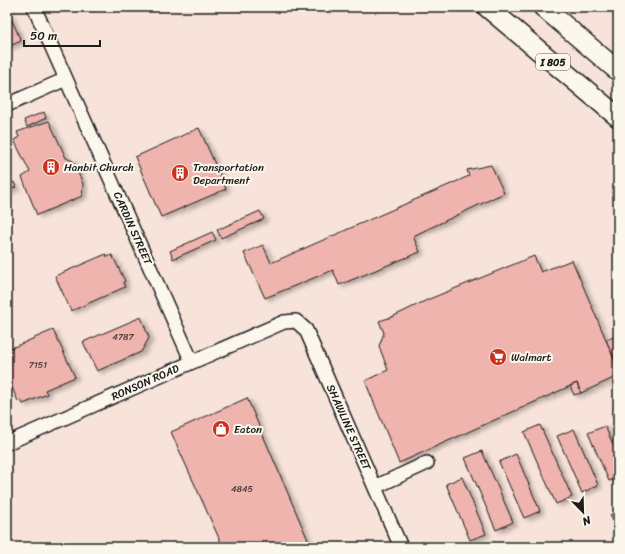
<svg xmlns="http://www.w3.org/2000/svg" width="625" height="554" viewBox="0 0 625 554" font-family="Sriracha,sans-serif">
<defs>
<filter id="shadow"><feDropShadow dx="4" dy="2.5" stdDeviation="2" flood-color="#0004"/></filter>
</defs>
<rect width="100%" height="100%" fill="#f7e3d9"/>
<filter id="ink" filterUnits="userSpaceOnUse"><feTurbulence type="fractalNoise" baseFrequency=".025" numOctaves="2"/><feDisplacementMap in="SourceGraphic" scale="8" xChannelSelector="R" yChannelSelector="G"/><feConvolveMatrix kernelMatrix="1 2 1 2 8 2 1 2 1" color-interpolation-filters="sRGB"/></filter>
<g filter="url(#ink)">
<path fill="#efb4ae" stroke="#1c1c1c" filter="url(#shadow)" d="M7 9 21 41 7 47Z
M44 112 46 118 27 127 24 120Z
M49 121 66 158 73 161 83 184 82 196 37 215 22 177 30 172 14 140 19 137 17 132Z
M199 128 226 189 161 217 135 157Z
M491 165 504 193 413 236 420 252 339 285 333 270 265 298 244 253 263 245 271 263 469 176 467 170Z
M14 182 16 187 8 191 7 186Z
M260 211 264 219 221 238 217 230Z
M212 232 216 240 173 259 170 251Z
M106 254 107 257 112 255 125 281 123 282 125 287 71 311 55 276Z
M534 256 541 272 572 260 618 368V376L581 393 577 383 399 463 365 381 388 370 379 346 384 333 379 321 392 317 427 300Z
M141 317 149 338 141 352 97 371 83 342Z
M53 330 75 377 45 390 47 394 23 404 21 400 18 401 7 376V350Z
M613 337 618 348V368L606 340Z
M577 383 581 393 574 395 570 386Z
M247 398 311 547H223L171 432Z
M618 409V428L611 412Z
M540 425 572 497 556 504 524 432Z
M605 426 618 456V477L609 481 588 433Z
M574 429 598 485 582 493 557 436Z
M482 451 513 522 496 530 465 458Z
M516 454 540 511 524 518 499 462Z
M462 477 486 534 470 540 446 484Z
M618 511V530L610 515Z"/>
<g fill="none" stroke-linecap="round" stroke-linejoin="round">
<defs>
<path id="minor" d="M34 7 192 362
M7 105 66 79
M7 443 284 322 296 321 306 330 401 547
M375 487 427 463"/>
<path id="highway" d="M487 7 618 117
M543 7 618 71"/>
</defs>
<use href="#minor" stroke="#1c1c1c" stroke-width="16"/>
<use href="#highway" stroke="#1c1c1c" stroke-width="22"/>
<use href="#minor" stroke="#fbf7ec" stroke-width="13"/>
<use href="#highway" stroke="#fbf7ec" stroke-width="19"/>
</g>
</g>
<defs>
<symbol id="building-disc" viewBox="-11 -11 22 22"><circle r="9.5" fill="#c8321e" stroke="#fbf7ec"/><path d="M-4-6H4V6H1V3H-1V6H-4ZM-2.5-4.3h1.7v1.8h-1.7ZM.8-4.3h1.7v1.8H.8ZM-2.5-1h1.7V.8h-1.7ZM.8-1h1.7V.8H.8Z" fill="#fff"/></symbol>
<symbol id="supermarket-disc" viewBox="-11 -11 22 22"><circle r="9.5" fill="#c8321e" stroke="#fbf7ec"/><path d="M-6-5.5h2.5l.6 2H6L4.5 2H-2.5L-4.4-4H-6ZM-1.5 3.2a1.3 1.3 0 1 0 .1 0ZM3 3.2a1.3 1.3 0 1 0 .1 0Z" fill="#fff"/></symbol>
<symbol id="shop-disc" viewBox="-11 -11 22 22"><circle r="9.5" fill="#c8321e" stroke="#fbf7ec"/><path d="M-5-2.5h2.3a2.7 3.5 0 0 1 5.4 0H5L5.5 6h-11ZM-1.5-2.5h3a1.5 2.3 0 0 0-3 0Z" fill="#fff"/></symbol>
</defs>
<g fill-rule="evenodd">
<use href="#building-disc" x="41" y="157" width="20" height="20"/>
<use href="#building-disc" x="170" y="163" width="20" height="20"/>
<use href="#supermarket-disc" x="488" y="347" width="20" height="20"/>
<use href="#shop-disc" x="211" y="419" width="20" height="20"/>
</g>
<g text-anchor="middle" stroke-width="4" stroke-linejoin="round" paint-order="stroke">
<g font-size="9" fill="#514240">
<text x="123" y="340">4787</text>
<text x="38" y="368">7151</text>
<text x="242" y="492">4845</text>
</g>
<rect fill="#fbf7ec" stroke="#5f5e5a" stroke-width="1" x="536" y="54" width="34" height="16" rx="3"/>
<g font-size="10" font-weight="bold" fill="#1c1c1c">
<text x="553" y="66">I 805</text>
</g>
<g font-size="11" fill="#1c1c1c" stroke="#fbf7ec" text-anchor="start">
<text x="64" y="171">Hanbit Church</text>
<text x="193" y="171">Transportation<tspan x="193" dy="13">Department</tspan></text>
<text x="511" y="361">Walmart</text>
<text x="234" y="433">Eaton</text>
</g>
<g font-size="11" fill="#1c1c1c" stroke="#fbf7ec">
<text transform="translate(133 228) rotate(66)" y="4">CARDIN STREET</text>
<text transform="translate(145 382) rotate(-24)" y="4">RONSON ROAD</text>
<text transform="translate(349 427) rotate(66)" y="4">SHAWLINE STREET</text>
</g>
</g>
<rect width="625" height="554" fill="none" stroke="#fbf7ec" stroke-width="24"/>
<rect x="12" y="12" width="601" height="530" fill="none" stroke="#1c1c1c" stroke-width="1.5" filter="url(#ink)"/>
<g transform="translate(583 512) rotate(157)" stroke="#fbf7ec" stroke-width="3" paint-order="stroke">
<path d="M0-3L7 15L0 10L-7 15Z" fill="#1c1c1c"/>
<text y="-6" font-size="11" font-weight="bold" text-anchor="middle" fill="#1c1c1c">N</text>
</g>
<path d="M24 40v6h76v-6" fill="none" stroke="#1c1c1c" stroke-width="2"/>
<text x="30" y="40" font-size="12" fill="#1c1c1c" stroke="#fbf7ec" stroke-width="3" paint-order="stroke">50 m</text>
</svg>
